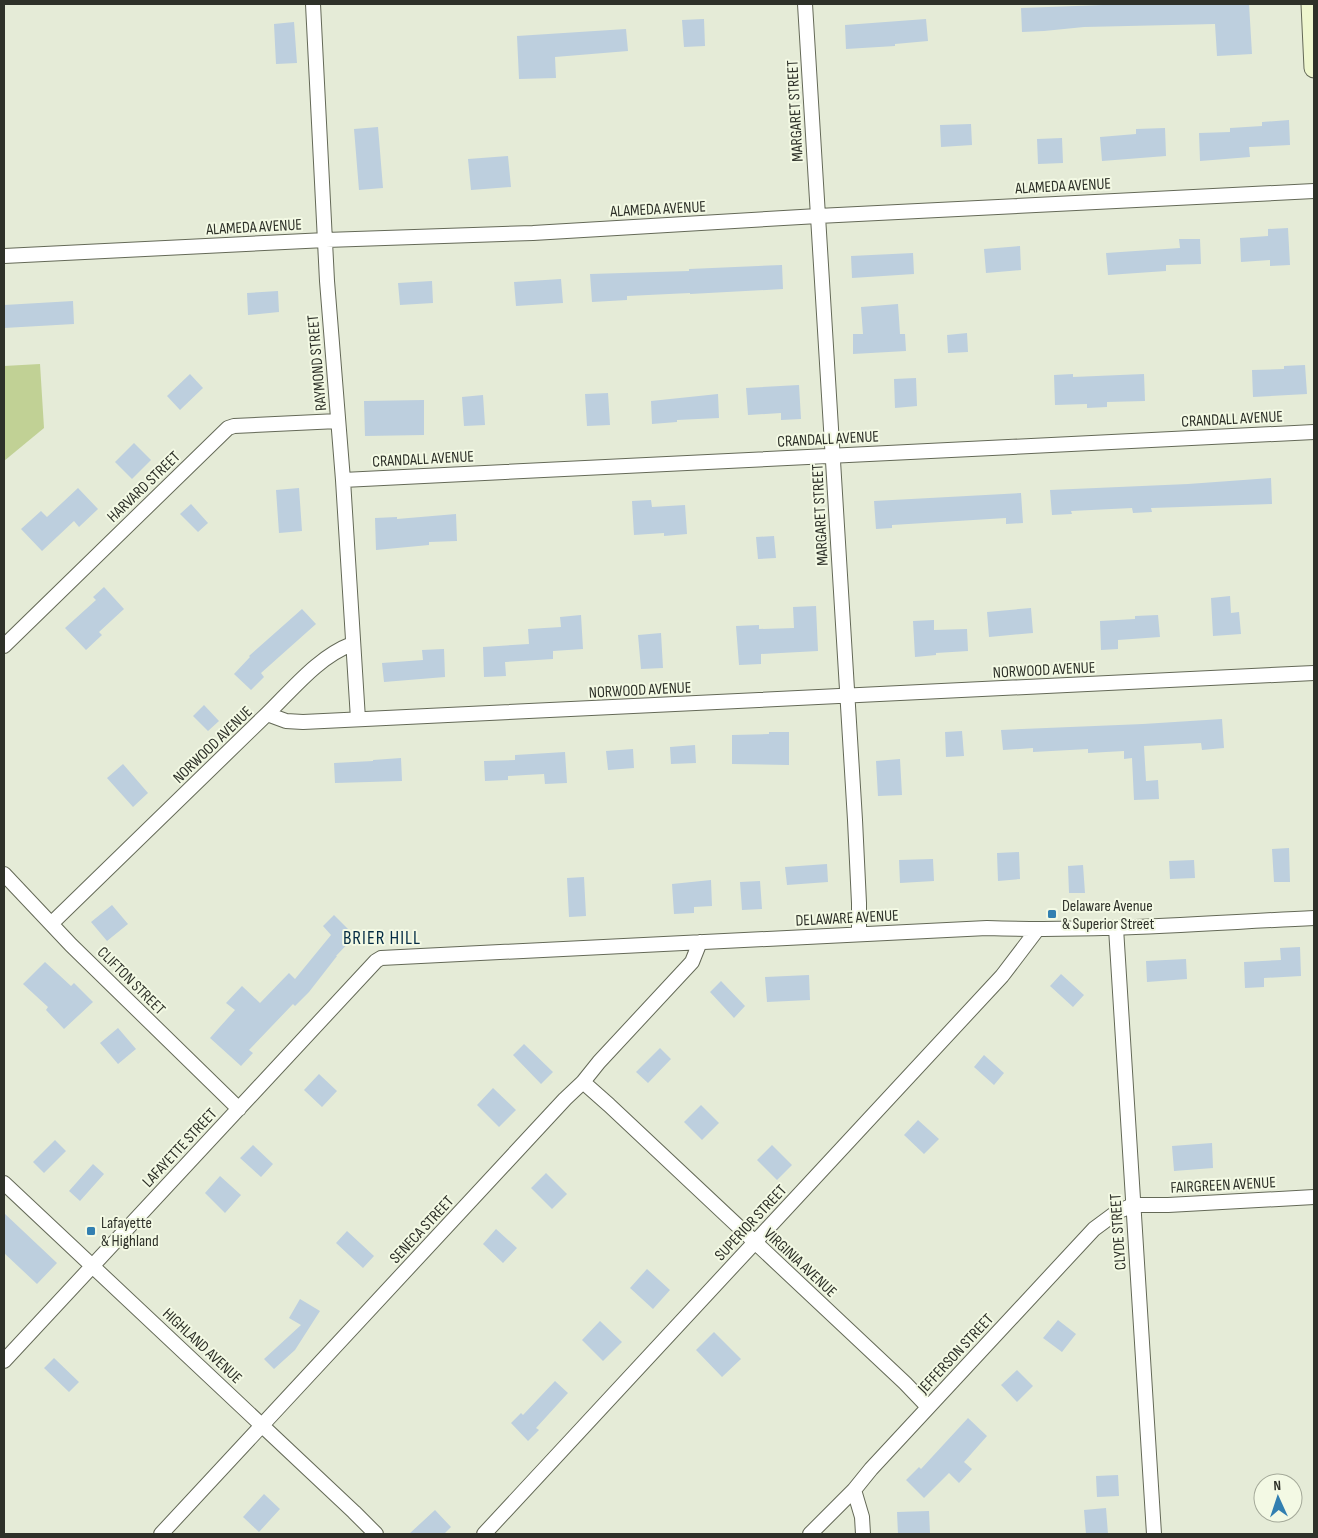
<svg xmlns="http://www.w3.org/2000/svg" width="1318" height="1538" viewBox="0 0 1318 1538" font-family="'Sofia Sans Condensed',sans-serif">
<rect width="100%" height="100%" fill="#e5ebd7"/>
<path fill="#c1d195" d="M40 364 44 428 4 461V366Z"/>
<path fill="#bdcfde" d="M1130 4H1249L1252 54 1217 56 1215 24 1084 27 1044 31 1022 32 1021 8Z
M704 19 705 46 684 47 682 20Z
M926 19 928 41 895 44V46L846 49 845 25Z
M294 22 297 63 276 64 274 24Z
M626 29 628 51 555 57 556 78 519 79 517 36Z
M1289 120 1290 145 1249 147 1250 157 1200 161 1199 133 1230 132V128L1262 126V122Z
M971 124 972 145 941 147 940 125Z
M378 127 383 188 359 190 354 129Z
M1165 128 1166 156 1102 161 1100 137 1136 134V129Z
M1062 138 1063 163 1038 164 1037 139Z
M508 156 511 187 471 190 468 159Z
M1288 228 1290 265 1270 266V260L1241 262 1240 238 1268 236V229Z
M1179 239H1200L1201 264 1166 265V271L1108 275 1106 253 1180 248Z
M1020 246 1021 270 986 273 984 249Z
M913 253 914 274 852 278 851 256Z
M782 265 783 289 690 294V293L627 296V300L592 302 590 274 689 271V269Z
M561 279 563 303 516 306 514 282Z
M432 281 433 303 400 305 398 283Z
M278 291 279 312 248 315 247 293Z
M73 301 74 324 4 328V305Z
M898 304 900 334H905L906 351 853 354V334H863L861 307Z
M967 333 968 352 948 353 947 335Z
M1305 365 1307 394 1253 397 1252 370 1284 369V366Z
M190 374 203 388 180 410 167 396Z
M1073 374V377L1144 374 1145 401 1107 402V407L1087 408V404L1055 405 1054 375Z
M916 378 917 406 895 408 894 379Z
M799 385 801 419 781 420V413L748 415 746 388Z
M608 393 610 425 587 426 585 394Z
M718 394 719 418 677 420V422L652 424 651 401Z
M483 395 485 425 464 426 462 397Z
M424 400V435L365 436 364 401Z
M134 443 151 460 132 479 115 462Z
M1271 478 1272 504 1151 508 1152 512 1133 513 1132 508 1071 511 1072 514 1052 515 1050 490 1188 484Z
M78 488 98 509 79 527 74 521 42 551 21 529 41 511 47 517Z
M299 488 302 531 279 533 276 490Z
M1021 493 1023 523 1006 524V518L892 525V528L876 529 874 501Z
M651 500 652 507 685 505 687 534 664 536V533L634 535 632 501Z
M191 504 208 523 198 532 180 514Z
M456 514 457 541 429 542V545L376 550 375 518 397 517V519Z
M774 536 776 558 758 559 756 537Z
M104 587 124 609 99 632 102 635 86 650 65 628 96 600 93 597Z
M1230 596 1231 613 1239 612 1241 634 1213 636 1211 598Z
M816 606 818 651 761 654V664L739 665 736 626 759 625V629L794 628 793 607Z
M1031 608 1033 633 989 637 987 612Z
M302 609 316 624 261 673 264 677 251 690 234 674 250 657 249 656Z
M581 615 583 649 553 651V659L505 662 506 676 484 677 483 647 529 644 528 629 561 627 560 617Z
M1158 615 1160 637 1118 640V649L1101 650 1100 621 1135 619V616Z
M934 620V630L967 629 968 651 936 653V655L915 657 913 621Z
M661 633 663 668 641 669 638 635Z
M444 649 445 677 384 682 382 663 423 660 422 650Z
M204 705 219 721 208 731 193 716Z
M1222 719 1224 748 1202 750 1201 743 1144 746 1146 781 1158 780 1159 799 1134 800 1132 758 1124 759V751L1088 753V749L1033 752V748L1003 750 1001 730 1143 724Z
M962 731 964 756 946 757 945 732Z
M769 732H789V765L732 764V735L769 734Z
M695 745 696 763 671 764 670 747Z
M633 749 634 768 608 770 606 751Z
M565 752 567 783 545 784 544 774 508 776V780L485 781 484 761 515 760V755Z
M401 758 402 781 335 783 334 763 373 761V760Z
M900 759 902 795 878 796 876 761Z
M123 764 148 793 133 807 107 778Z
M1289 848 1290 882H1274L1272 849Z
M1019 852 1020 879 998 881 997 853Z
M933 859 934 881 900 883 899 860Z
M1194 860 1195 878 1170 879 1169 861Z
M827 864 828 882 787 885 785 867Z
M1083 865 1085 893H1069L1068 866Z
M584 877 586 916 569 917 567 878Z
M711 880 712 906 694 907V913L674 914 672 884Z
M760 881 762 909 742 910 740 882Z
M112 905 128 924 107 941 91 922Z
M334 915 355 936 336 956H337L309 992 295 1006 293 1004 249 1050 253 1053 241 1066 210 1038 235 1010 226 1003 242 986 260 1003 289 973 295 979 331 935 323 926Z
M1300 947 1301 976 1264 978V987L1245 988 1244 962 1281 960 1280 948Z
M1186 959 1187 979 1147 982 1146 961Z
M45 962 71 986 74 983 93 1002 64 1029 46 1010 48 1007 23 984Z
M1061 974 1084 995 1073 1007 1050 986Z
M809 975 810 1000 767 1002 765 977Z
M721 981 745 1006 734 1018 710 992Z
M118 1028 136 1049 118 1064 100 1043Z
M524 1044 553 1072 541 1084 513 1055Z
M660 1048 671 1059 648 1083 636 1072Z
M984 1055 1004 1073 994 1085 974 1067Z
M319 1074 337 1091 322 1107 304 1090Z
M493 1088 516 1110 499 1127 477 1105Z
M701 1105 719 1123 702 1140 684 1122Z
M918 1120 939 1139 924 1154 904 1135Z
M55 1140 66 1151 44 1173 33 1162Z
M1212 1143 1213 1168 1174 1171 1172 1146Z
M253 1145 273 1164 261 1177 240 1158Z
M772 1145 792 1165 777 1180 757 1160Z
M93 1164 104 1174 80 1201 69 1191Z
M546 1173 567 1194 552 1209 531 1188Z
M220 1176 241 1195 225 1213 205 1193Z
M4 1213 57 1263 37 1284 4 1253Z
M496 1229 517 1248 503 1263 483 1244Z
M347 1231 374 1256 363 1268 336 1243Z
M647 1269 670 1290 653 1309 630 1288Z
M300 1299 320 1311 295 1350 274 1369 264 1359 301 1325 289 1318Z
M1058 1320 1076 1334 1062 1352 1043 1338Z
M600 1321 622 1342 603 1361 582 1340Z
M714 1332 741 1359 722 1377 696 1350Z
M54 1358 79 1382 69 1392 44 1368Z
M1017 1370 1033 1386 1017 1402 1001 1385Z
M555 1381 568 1393 536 1428 539 1430 528 1441 511 1423 521 1413 523 1415Z
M968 1418 987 1436 964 1462 972 1469 959 1483 949 1473 924 1498 906 1480 919 1467 921 1469Z
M1118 1475 1119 1496 1097 1497 1096 1476Z
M264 1494 280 1509 259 1532 243 1517Z
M1106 1508 1108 1534H1086L1084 1510Z
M435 1510 451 1527 444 1534H409Z
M929 1511 930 1533 898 1534 897 1512Z"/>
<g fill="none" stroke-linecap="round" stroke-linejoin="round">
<defs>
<path id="minor" d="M313 4 327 281 343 480 358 719
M805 4 855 820 859 903V934
M4 256 326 240 533 233 818 216 1314 191
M343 480 1314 432
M4 646 228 428 234 426 338 421
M267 714C293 689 318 657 352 644
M4 874 71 945 239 1109
M52 923 267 714 286 721 303 722 1314 673
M1116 928 1154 1534
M583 1082 609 1105 905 1383 928 1407
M4 1183 354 1512 376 1534
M4 1361 376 961 381 958 987 928C1096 932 1205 923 1314 918
M854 1490 862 1517 863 1534
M161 1534 565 1099 583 1082 599 1062 692 962 700 942
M484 1534 1002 976 1037 930
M810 1534 854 1490 871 1469 1094 1229 1117 1212 1133 1205H1168L1314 1197"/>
<path id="secondary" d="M1311 4 1314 68"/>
</defs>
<use href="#minor" stroke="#646957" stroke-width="16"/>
<use href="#secondary" stroke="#646957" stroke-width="21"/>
<use href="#minor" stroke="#fff" stroke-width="14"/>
<use href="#secondary" stroke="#eef6ce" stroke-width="19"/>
</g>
<g fill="#327fb1" stroke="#f3f9e4" stroke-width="2">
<rect x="1047" y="909" width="10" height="10" rx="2.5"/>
<rect x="86" y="1226" width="10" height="10" rx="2.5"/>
</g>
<g text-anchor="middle" stroke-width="4" stroke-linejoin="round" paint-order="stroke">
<g font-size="16" fill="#2e3129" stroke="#f3f9e4">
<text transform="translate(794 111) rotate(-93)" y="6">MARGARET STREET</text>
<text transform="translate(1063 185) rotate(-3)" y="6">ALAMEDA AVENUE</text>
<text transform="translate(658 208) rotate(-3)" y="6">ALAMEDA AVENUE</text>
<text transform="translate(254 226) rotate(-3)" y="6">ALAMEDA AVENUE</text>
<text transform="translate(316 363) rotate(-95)" y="6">RAYMOND STREET</text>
<text transform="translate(1232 418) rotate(-3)" y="6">CRANDALL AVENUE</text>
<text transform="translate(828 438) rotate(-3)" y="6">CRANDALL AVENUE</text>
<text transform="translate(423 458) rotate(-3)" y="6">CRANDALL AVENUE</text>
<text transform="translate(143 486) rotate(-44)" y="6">HARVARD STREET</text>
<text transform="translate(819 515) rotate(-93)" y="6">MARGARET STREET</text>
<text transform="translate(1044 669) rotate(-3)" y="6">NORWOOD AVENUE</text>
<text transform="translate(640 689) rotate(-3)" y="6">NORWOOD AVENUE</text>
<text transform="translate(212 744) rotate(-44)" y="6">NORWOOD AVENUE</text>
<text transform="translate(847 917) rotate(-3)" y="6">DELAWARE AVENUE</text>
<text transform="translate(132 980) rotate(45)" y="6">CLIFTON STREET</text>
<text transform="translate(179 1147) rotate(-47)" y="6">LAFAYETTE STREET</text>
<text transform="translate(1223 1184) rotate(-3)" y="6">FAIRGREEN AVENUE</text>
<text transform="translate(750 1222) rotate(-47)" y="6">SUPERIOR STREET</text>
<text transform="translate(421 1229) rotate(-47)" y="6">SENECA STREET</text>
<text transform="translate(1117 1232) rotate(-94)" y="6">CLYDE STREET</text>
<text transform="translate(801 1262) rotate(43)" y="6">VIRGINIA AVENUE</text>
<text transform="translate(203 1345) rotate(43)" y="6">HIGHLAND AVENUE</text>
<text transform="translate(955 1353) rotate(-47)" y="6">JEFFERSON STREET</text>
</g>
<g font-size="16" fill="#2e3129" stroke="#f3f9e4" text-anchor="start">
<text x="1062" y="911">Delaware Avenue<tspan x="1062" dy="18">&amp; Superior Street</tspan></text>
<text x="101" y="1228">Lafayette<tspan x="101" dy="18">&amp; Highland</tspan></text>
</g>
<g font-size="19" letter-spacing="1" fill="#052c44" stroke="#f3f9e4">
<text x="382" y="944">BRIER HILL</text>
</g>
</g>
<rect width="1318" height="1538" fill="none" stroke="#2e3129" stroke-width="10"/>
<g transform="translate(1278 1498) rotate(357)"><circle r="24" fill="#f3f9e4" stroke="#a4a999"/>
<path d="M0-4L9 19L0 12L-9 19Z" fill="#327fb1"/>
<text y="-8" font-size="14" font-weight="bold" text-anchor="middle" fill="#2e3129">N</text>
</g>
</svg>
